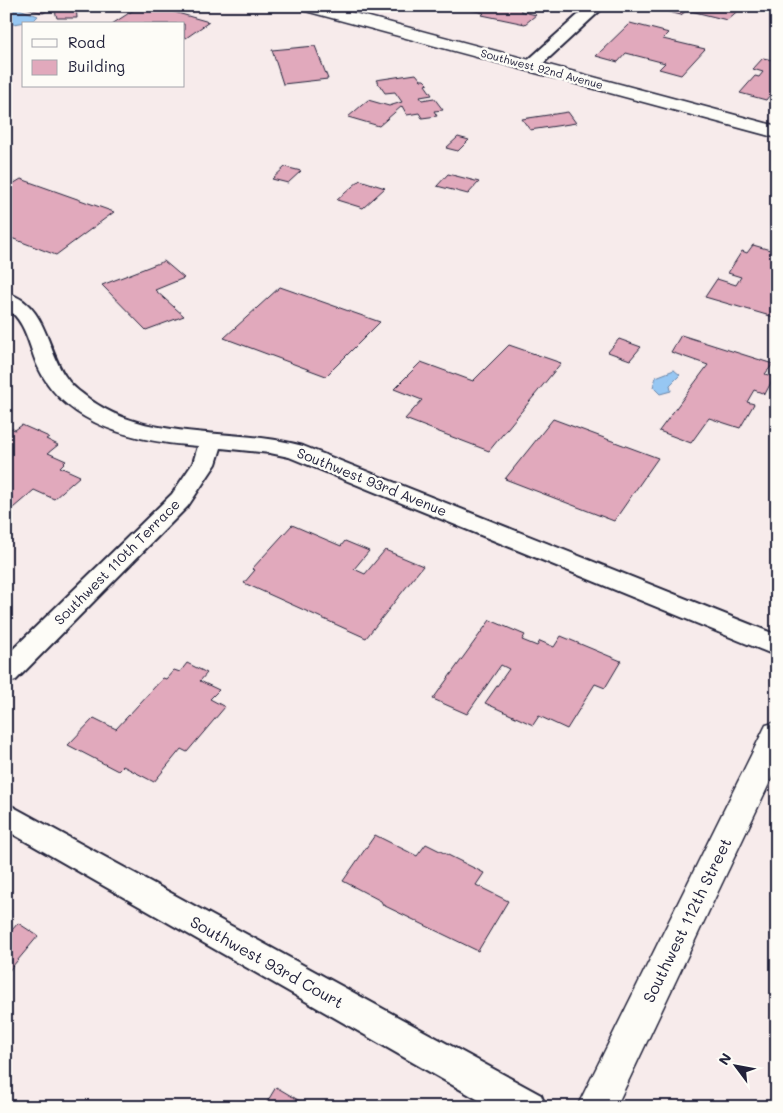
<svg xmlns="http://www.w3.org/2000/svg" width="783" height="1113" viewBox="0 0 783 1113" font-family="Mali,sans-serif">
<rect width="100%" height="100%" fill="#f7ebeb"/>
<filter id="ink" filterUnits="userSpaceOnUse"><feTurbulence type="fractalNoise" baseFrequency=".02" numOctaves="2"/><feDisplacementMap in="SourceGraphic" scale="10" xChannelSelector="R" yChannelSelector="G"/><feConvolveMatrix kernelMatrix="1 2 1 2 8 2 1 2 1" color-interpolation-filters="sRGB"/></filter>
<g filter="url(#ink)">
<path fill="#97c7f3" stroke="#6885a9" d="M17 8 38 16 33 21 7 25 6 14Z
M674 370 680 375 670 385 671 391 660 394 653 387 656 377Z"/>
<path fill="#e1a9bc" stroke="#22223b" d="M20 6H76L77 18H57L54 7 43 13Z
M140 6H153L209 22 186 38 184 37V24H112Z
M475 6H526L520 11 536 15 525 24 482 15 484 13 471 10Z
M645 6H737L741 8 727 20 687 10 681 15Z
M630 23 669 33 663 39 705 49 681 75 659 69 665 63 626 53 618 62 596 56Z
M315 46 328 79 283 84 272 50Z
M763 58 777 61V92L773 91 766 100 740 93 755 76 759 77 763 72 753 69Z
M416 74 421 80H424L428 84 425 85 432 95 420 97 422 100 434 98 443 110 434 111 437 116 422 118 419 113 407 115 402 106 379 126 348 117 368 100 389 106 402 102 395 92 385 93 376 80Z
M568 112 576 123 530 130 522 119Z
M458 137 469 140 458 151 446 148Z
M285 167 301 171 288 183 272 179Z
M448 174 464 178 479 182 468 194 437 186Z
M21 179 114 212 56 255 6 236V188Z
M360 180 385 188 363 208 337 200Z
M753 245 777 252V318L705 297 717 279 736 285 741 277 728 273 742 251 747 253Z
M164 261 184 278 155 290 184 316 146 330 102 285Z
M280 287 380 322 326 376 224 338Z
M681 335 773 364 765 374 774 377 765 394 754 390 747 402 754 404 740 428 709 418 691 443 659 431 708 365 671 352Z
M619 339 641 347 630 360 608 352Z
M509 345 561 363 489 451 405 419 422 400 394 389 421 362 473 381Z
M553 419 658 458 614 521 505 479Z
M22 425 49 437 46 439 58 445 48 453 66 461 60 467 80 476 54 499 34 490 6 514V426L15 430Z
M292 525 341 546 345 541 369 551 354 569 365 574 385 550 423 566 366 638 244 583 255 570 252 569Z
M490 620 525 635 522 640 537 646 540 641 554 647 561 636 621 661 605 688 595 684 567 729 539 716 533 725 485 703 509 669 501 665 467 714 433 699Z
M187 663 207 673 200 681 219 690 210 699 225 707 187 752 181 749 154 782 123 766 118 771 68 745 94 718 116 729 163 678 166 679 174 670 180 672Z
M375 835 417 856 426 844 484 873 476 885 508 901 478 951 383 905 381 901 343 881Z
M18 923 38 936 7 973 6 937Z
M276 1087 310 1107H264Z"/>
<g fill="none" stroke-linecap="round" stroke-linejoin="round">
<defs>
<path id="minor" d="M588 6H605L537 69H525L523 66 525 63Z
M6 293C46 303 46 348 65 376 70 384 77 390 84 395 144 444 232 426 303 446L777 635V656L289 457 270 453 221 448 216 464 188 506 16 680 6 683V656L172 494 193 463 198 446C139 442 66 427 38 367 29 347 26 320 6 308Z
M6 803 541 1095 546 1107H491L6 830Z"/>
<path id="tertiary" d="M300 6H328L777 126V138L302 10Z"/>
<path id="secondary" d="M777 722V767L616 1107H577L766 725Z"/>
</defs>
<use href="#minor" stroke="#22223b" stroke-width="4"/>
<use href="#tertiary" stroke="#22223b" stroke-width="3"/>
<use href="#secondary" stroke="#22223b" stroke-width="3"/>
<use href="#minor" fill="#fdfcf7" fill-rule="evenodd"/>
<use href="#tertiary" fill="#fdfcf7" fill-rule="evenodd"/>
<use href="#secondary" fill="#fdfcf7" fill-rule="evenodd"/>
</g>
</g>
<g text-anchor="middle" stroke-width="5" stroke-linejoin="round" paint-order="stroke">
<g font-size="11" fill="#22223b" stroke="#fdfcf7">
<text transform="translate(542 69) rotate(15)" y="4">Southwest 92nd Avenue</text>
</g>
<g font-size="14" fill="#22223b" stroke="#fdfcf7">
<text transform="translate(372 482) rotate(22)" y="5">Southwest 93rd Avenue</text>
<text transform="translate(117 562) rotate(-45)" y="5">Southwest 110th Terrace</text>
</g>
<g font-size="16" fill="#22223b" stroke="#fdfcf7">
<text transform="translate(687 920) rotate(-64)" y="6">Southwest 112th Street</text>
<text transform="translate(267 962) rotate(29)" y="6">Southwest 93rd Court</text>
</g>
</g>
<rect width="783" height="1113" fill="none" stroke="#fdfcf7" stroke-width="25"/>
<rect x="12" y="12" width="758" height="1088" fill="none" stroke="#22223b" stroke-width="2" filter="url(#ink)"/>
<rect x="22" y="22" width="162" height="65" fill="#fdfcf7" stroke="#a5a5ac"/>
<rect x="32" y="39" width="25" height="8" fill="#fdfcf7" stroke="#a5a5ac"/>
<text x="68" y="48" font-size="15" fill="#22223b">Road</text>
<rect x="32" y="60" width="25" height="15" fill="#e1a9bc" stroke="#a5a5ac"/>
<text x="68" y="72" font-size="15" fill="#22223b">Building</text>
<g transform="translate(736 1066) rotate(302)" stroke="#fdfcf7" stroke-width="4" paint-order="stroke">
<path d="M0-4L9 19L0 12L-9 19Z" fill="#22223b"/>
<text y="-8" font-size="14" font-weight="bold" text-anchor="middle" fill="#22223b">N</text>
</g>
</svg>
